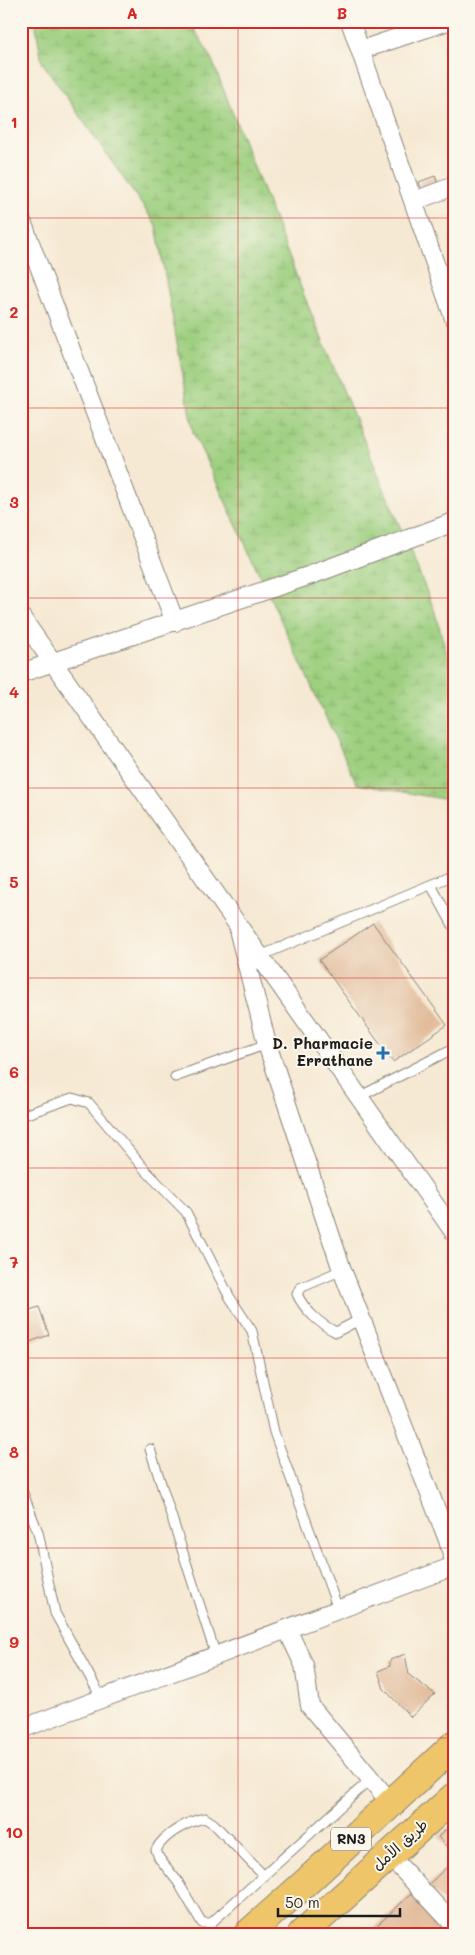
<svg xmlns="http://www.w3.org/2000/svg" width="475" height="1955" viewBox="0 0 475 1955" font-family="Mali,'Playpen Sans Arabic',sans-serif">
<defs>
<pattern id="wetland-marsh" width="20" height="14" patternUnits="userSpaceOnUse" patternTransform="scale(1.25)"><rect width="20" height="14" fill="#9dcf7f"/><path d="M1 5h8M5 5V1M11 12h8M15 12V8" fill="none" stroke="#87b16d"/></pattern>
</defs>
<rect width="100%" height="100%" fill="#fbf7ec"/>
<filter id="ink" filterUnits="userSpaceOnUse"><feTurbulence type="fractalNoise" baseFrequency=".02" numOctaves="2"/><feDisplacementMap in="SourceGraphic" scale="10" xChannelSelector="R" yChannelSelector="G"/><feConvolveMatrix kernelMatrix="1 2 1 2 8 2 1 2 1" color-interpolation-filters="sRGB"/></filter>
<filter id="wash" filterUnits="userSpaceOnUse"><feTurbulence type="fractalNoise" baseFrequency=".0096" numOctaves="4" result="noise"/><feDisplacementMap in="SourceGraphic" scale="20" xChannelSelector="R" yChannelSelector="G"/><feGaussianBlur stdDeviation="1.12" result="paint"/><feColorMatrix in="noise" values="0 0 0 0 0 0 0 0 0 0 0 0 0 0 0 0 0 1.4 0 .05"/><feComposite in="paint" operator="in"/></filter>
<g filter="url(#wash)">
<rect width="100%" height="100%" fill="#f6e9d3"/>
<path fill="url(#wetland-marsh)" stroke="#5c764e" d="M35 21H189L210 55 309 308 434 609 454 678V801L357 784 193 432 156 225 42 62Z"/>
<g id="blocks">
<path fill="#e1ba99" d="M435 176 439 187 423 193 419 182Z
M373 923 447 1025 393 1062 319 960Z
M39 1307 49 1335 21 1345V1313Z
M405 1654 409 1675 435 1694 411 1717 384 1689 378 1671 390 1666V1660Z
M454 1822V1849L451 1852 438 1837Z
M454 1860V1914L428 1885Z
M413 1892 453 1934H368Z"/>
</g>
</g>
<g filter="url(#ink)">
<use href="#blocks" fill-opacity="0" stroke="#898278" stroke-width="1"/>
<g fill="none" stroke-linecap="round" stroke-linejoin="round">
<defs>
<path id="lane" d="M431 885 454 927
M260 956 454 875
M175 1077 267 1044
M359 1097 454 1048
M21 1116 72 1098 89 1103 146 1171 186 1212 229 1296 252 1331 274 1432 338 1609
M342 1270 300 1288 297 1294C304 1310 321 1325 336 1332L361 1319
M150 1449 216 1656
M21 1488 38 1532 55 1613 102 1699
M264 1876 214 1824 205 1818C188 1821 163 1835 156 1850L159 1858 178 1882 202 1923H211L371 1779
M21 1932 23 1934"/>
<path id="street" d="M350 21 454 318
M361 50 448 21
M414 201 454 186
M21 219 175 622
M21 617 454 1232
M21 673 311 575 454 522
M239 933 267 1044 342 1270 448 1540 454 1561
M287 1629 304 1665 310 1706 390 1802
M21 1729 454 1566
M389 1855 454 1925"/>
<path id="highway" d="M248 1934 301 1887 454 1745
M302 1934 454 1797"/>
</defs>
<use href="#lane" stroke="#898278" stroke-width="11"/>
<use href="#street" stroke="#898278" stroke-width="20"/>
<use href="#highway" stroke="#898278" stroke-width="30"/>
<use href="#lane" stroke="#fff" stroke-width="9"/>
<use href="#street" stroke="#fff" stroke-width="18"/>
<use href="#highway" stroke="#eec569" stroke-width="28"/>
</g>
</g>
<path fill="none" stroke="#d62828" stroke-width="1" stroke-opacity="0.55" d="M238 21V1934M21 218H454M21 408H454M21 598H454M21 788H454M21 978H454M21 1168H454M21 1358H454M21 1548H454M21 1738H454"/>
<path fill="#1f6fb2" stroke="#fbf7ec" stroke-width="2" d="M380.5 1045.5h5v5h5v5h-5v5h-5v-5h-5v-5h5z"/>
<g text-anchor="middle" stroke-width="4" stroke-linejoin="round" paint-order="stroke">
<rect fill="#fbf7ec" stroke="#5f5e5a" stroke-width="1" x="331" y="1827.5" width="40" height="23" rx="4"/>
<g font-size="14" font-weight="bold" fill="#1c1c1c">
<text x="351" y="1844">RN3</text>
</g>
<g font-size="15" font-weight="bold" fill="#1c1c1c" stroke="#fbf7ec" text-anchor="end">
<text x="373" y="1049">D. Pharmacie<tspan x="373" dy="17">Errathane</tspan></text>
</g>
<g font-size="15" fill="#1c1c1c" stroke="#fbf7ec">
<text transform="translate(400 1845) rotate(-42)" y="5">طريق الأمل</text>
</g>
</g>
<rect width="475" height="1955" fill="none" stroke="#fbf7ec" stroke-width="55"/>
<path d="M278 1908v8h122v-8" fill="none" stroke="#1c1c1c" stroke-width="2.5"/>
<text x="285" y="1908" font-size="15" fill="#1c1c1c" stroke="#fbf7ec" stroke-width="4" paint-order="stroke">50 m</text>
<rect x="28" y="28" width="420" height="1900" fill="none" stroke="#d62828" stroke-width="2"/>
<g font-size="16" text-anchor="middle" font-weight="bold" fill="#d62828">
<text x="132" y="19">A</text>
<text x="342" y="19">B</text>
<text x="14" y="128">1</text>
<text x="14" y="318">2</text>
<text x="14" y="508">3</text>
<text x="14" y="698">4</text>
<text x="14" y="888">5</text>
<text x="14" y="1078">6</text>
<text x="14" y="1268">7</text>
<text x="14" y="1458">8</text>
<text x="14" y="1648">9</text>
<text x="14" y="1838">10</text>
</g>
</svg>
